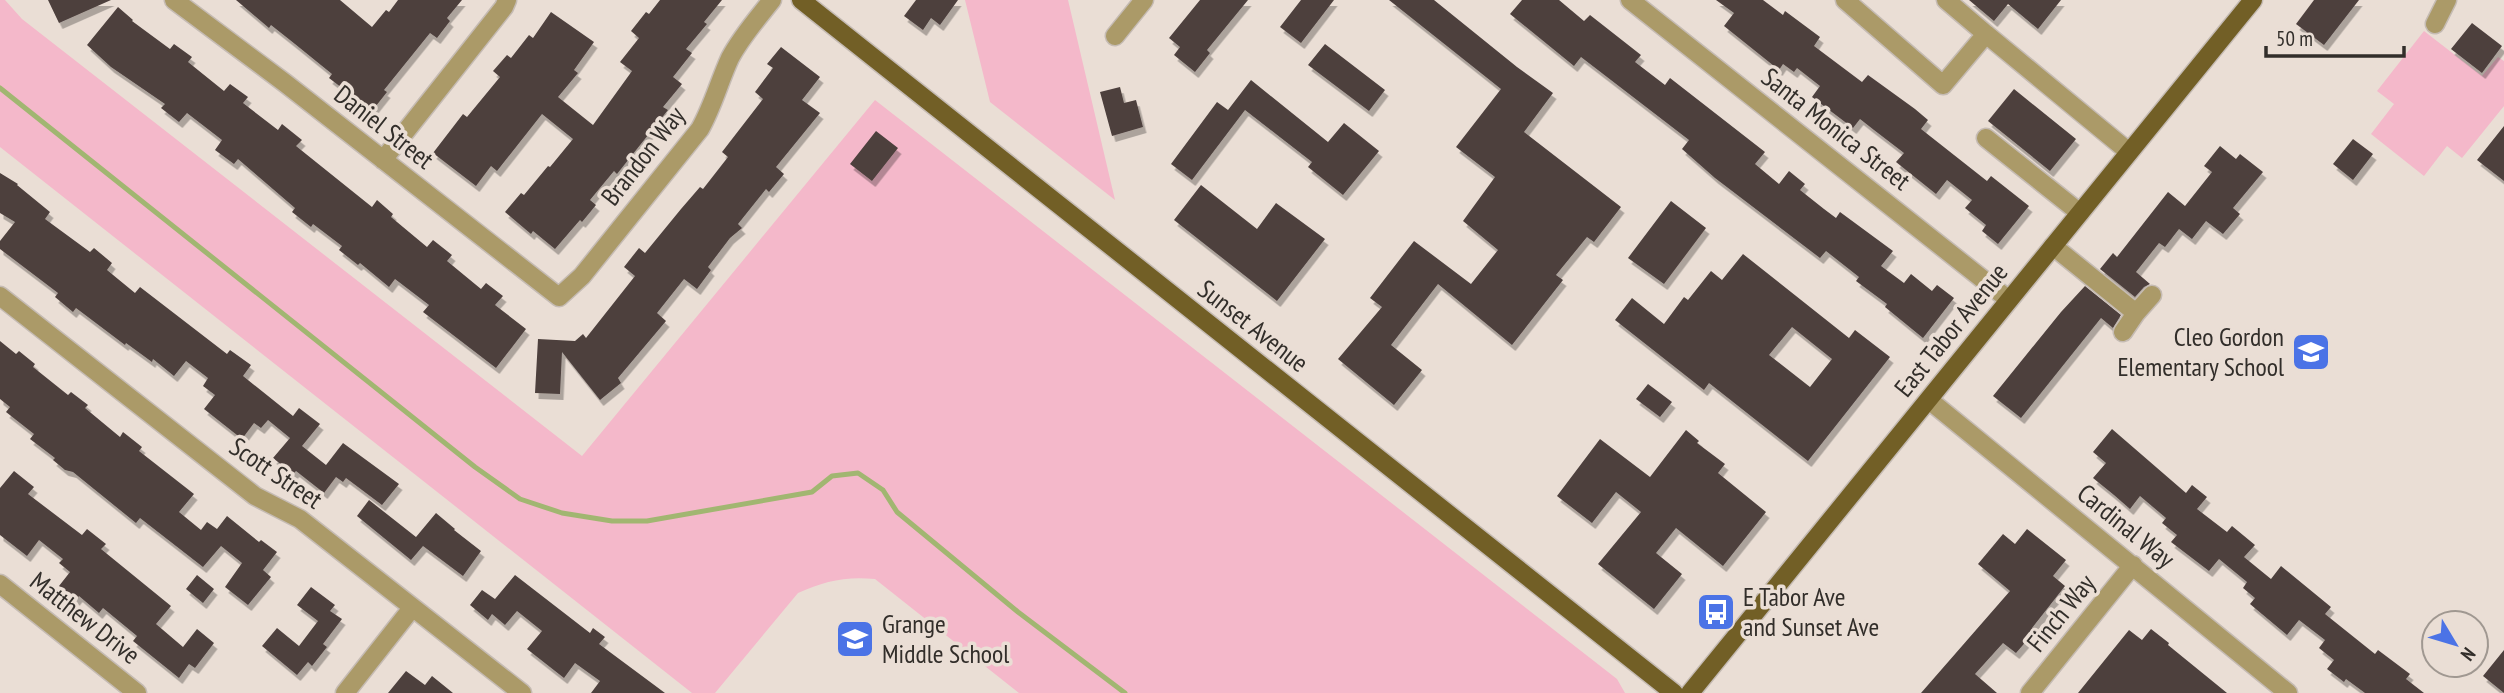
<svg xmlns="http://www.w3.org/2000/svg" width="2504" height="693" viewBox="0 0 2504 693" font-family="'PT Sans Narrow',sans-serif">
<defs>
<filter id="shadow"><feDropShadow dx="3.5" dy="6" stdDeviation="0" flood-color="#0004"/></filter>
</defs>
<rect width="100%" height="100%" fill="#eaded5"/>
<path fill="#f4b8ca" d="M0 0H5L22 19 582 456 875 100 1617 679 1625 693H1019L875 579C846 576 824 581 798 593L715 693H692L0 147Z
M965 0H1068L1115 200 990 102Z
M2424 31 2482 76 2498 57 2504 61V106L2462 158 2447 146 2424 176 2371 134 2394 104 2377 91Z"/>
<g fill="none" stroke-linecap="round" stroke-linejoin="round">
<path stroke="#a1b671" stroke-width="5" d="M0 88 475 467 520 499 562 513 612 521H647L812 492 832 476 858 473 883 490 897 512 1018 612 1125 693"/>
</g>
<path fill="#4d403e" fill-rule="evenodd" filter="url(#shadow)" d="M48 0H111L59 23Z
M236 0H340L372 27 386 10 389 12 398 0H462L447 18 450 21 437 38 430 33 384 90 387 92 372 111 329 78 332 74 295 44 271 25 269 28Z
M660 0H722L704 22 707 24 686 49 692 53 673 77 682 84 663 107 668 110 617 174 614 171 590 200 596 205 582 222 580 220 555 249 533 231 531 234 505 212 521 193 524 195 548 166 550 167 573 139 542 114 497 171 491 166 476 186 433 153 463 114 467 117 500 77 493 71 507 55 511 58 529 35 533 38 551 12 594 42 574 70 578 73 558 97 593 125 632 71 620 62 639 38 631 31 646 12 649 14Z
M916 0H958L940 25 931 18 923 30 904 16Z
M1200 0H1248L1207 50 1210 53 1195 72 1174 55 1180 47 1169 38Z
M1301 0H1334L1301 43 1280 27Z
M1389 0H1434L1517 67 1553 93 1524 132 1621 207 1594 242 1587 237 1556 275 1563 280 1512 345 1438 284 1391 345 1422 370 1394 405 1338 359 1382 307 1370 298 1414 241 1471 284 1498 250 1463 221 1495 177 1456 147 1501 89Z
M1522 0H1559L1584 21 1590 15 1641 55 1635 62 1665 85 1670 78 1765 152 1755 164 1779 184 1789 171 1805 184 1800 190 1824 209 1836 218 1840 212 1893 251 1881 266 1904 283 1911 274 1932 291 1937 285 1954 298 1923 338 1885 307 1887 304 1856 281 1859 277 1826 251 1820 258 1715 178 1682 149 1689 140 1581 57 1574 66 1510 14Z
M1716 0H1763L1783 15 1785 11 1820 37 1814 46 1862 82 1868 75 1915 109 1928 120 1921 129 1987 181 1991 176 2029 206 1998 244 1982 231 1986 225 1965 208 1972 200 1947 180 1936 194 1896 162 1904 153 1874 130 1860 119 1853 128 1812 97 1820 86 1797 68 1794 72 1783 64 1779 70 1724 26 1734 13Z
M1969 0H2061L2038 29 2008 4 1994 21Z
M2314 0H2359L2324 45 2296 24Z
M118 7 133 20 132 21 170 49 174 44 192 57 188 62 224 91 230 84 248 97 243 103 278 130 282 124 302 140 296 146 372 207 377 200 393 214 391 217 427 247 433 240 452 255 447 261 481 289 486 283 503 296 495 305 526 329 496 368 423 312 429 305 395 279 389 287 360 263 358 265 339 250 342 246 313 224 311 227 292 212 295 208 238 159 234 164 215 150 222 140 187 113 179 122 161 108 165 104 111 67 87 45Z
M2472 23 2502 46 2482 73 2451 49Z
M1325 44 1385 90 1369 111 1308 65Z
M781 47 820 77 802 100 820 113 776 167 784 174 769 192 766 189 738 224 742 228 730 238 708 267 711 270 697 289 684 279 657 313 666 321 618 378 621 383 600 400 562 352 560 394 535 393 538 339 575 341 583 334 586 338 635 276 624 267 639 248 645 253 681 209 700 187 703 189 728 157 722 152 763 99 755 92 773 68 767 64Z
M1251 80 1328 142 1344 123 1379 151 1343 195 1308 167 1312 162 1245 110 1192 180 1171 164 1217 102 1228 110Z
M1120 87 1124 103 1136 100 1143 127 1112 136 1100 92Z
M2014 89 2076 139 2050 171 1988 121Z
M2504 126V181L2477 160Z
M876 131 898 148 872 181 850 164Z
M2353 139 2373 154 2353 180 2333 164Z
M2220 146 2236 159 2240 154 2263 172 2233 208 2240 214 2223 234 2206 221 2192 239 2179 229 2165 247 2159 243 2136 272 2150 284 2144 287 2135 297 2100 269 2113 253 2117 257 2168 192 2185 206 2212 172 2204 166Z
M0 173 18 184 17 185 50 212 45 219 90 252 94 248 112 263 107 270 135 293 140 287 227 354 230 350 251 365 243 376 293 416 299 408 320 424 302 446 326 465 343 443 399 484 382 505 346 478 343 482 336 477 324 493 296 471 293 474 273 458 290 438 268 420 261 428 254 423 242 439 204 409 215 395 203 386 208 378 186 361 174 376 153 359 152 362 126 343 125 345 76 308 73 312 55 297 58 293 0 249V241L15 222 0 213Z
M1201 185 1257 229 1276 203 1325 239 1277 301 1174 220Z
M1671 201 1706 228 1664 284 1628 258Z
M1743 254 1849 338 1855 330 1890 357 1808 461 1709 383 1704 390 1615 320 1632 298 1664 324 1684 297 1688 300 1711 271 1722 280ZM1792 327 1832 359 1810 387 1769 355Z
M2085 286 2121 315 2113 328 2101 318 2021 418 1993 396 2061 312Z
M0 341 16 354 19 351 35 364 33 367 68 395 71 392 88 405 85 408 120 437 123 432 142 447 139 451 194 494 179 512 201 530 207 522 217 529 227 516 259 542 261 540 277 552 263 570 271 577 248 605 225 587 242 563 221 546 203 567 140 518 136 523 73 472 65 470 53 460 55 458 30 439 34 434 6 412 10 407 0 399Z
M1648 384 1672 402 1660 417 1636 399Z
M2112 429 2186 493 2192 485 2207 497 2197 509 2227 532 2232 526 2255 545 2244 557 2271 579 2281 566 2331 607 2325 614 2375 654 2378 650 2410 674 2406 679 2424 693H2365L2346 679 2344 682 2327 669 2334 660 2319 648 2325 640 2299 620 2287 635 2250 604 2255 598 2243 588 2247 582 2219 559 2209 571 2171 542 2177 535 2162 523 2166 518 2140 496 2130 509 2114 495 2093 478 2106 463 2093 452Z
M1686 430 1699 441 1697 443 1725 464 1718 473 1766 512 1723 566 1676 528 1656 553 1682 574 1654 609 1598 564 1641 512 1616 492 1592 523 1557 496 1600 439 1650 477Z
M14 471 34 487 28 494 82 535 87 529 106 544 101 549 171 606 156 624 183 647 197 629 214 643 195 668 189 664 179 678 133 641 137 636 103 608 99 613 79 596 76 600 59 586 70 572 59 563 63 559 39 540 27 556 0 535V488Z
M369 500 416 537 436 513 455 529 454 530 481 551 463 576 423 546 411 560 357 516Z
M2027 529 2066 560 2053 576 2065 586 2032 628 2035 631 2016 653 2003 643 1975 674 1997 693H1921L2010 591 1978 564 2003 534 2015 544Z
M197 575 214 589 203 603 186 589Z
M515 575 590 633 593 628 605 637 599 644 665 693H591L600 681 575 663 564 678 527 649 542 631 517 611 505 625 492 614 488 620 470 605 482 590 495 599Z
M311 587 335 605 330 611 342 619 323 644 327 647 312 666 308 662 297 675 262 646 277 628 299 646 318 621 297 605Z
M2151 629 2169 643 2168 645 2227 693H2078L2129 630 2142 640Z
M2504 650V693L2483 676Z
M406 671 425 685 432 676 453 693H388Z"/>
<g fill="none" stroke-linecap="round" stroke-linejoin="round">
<defs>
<path id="minor" d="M174 0 285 83 559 297 582 276 700 129C713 106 719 82 730 58 741 37 757 19 772 0
M1630 0 2009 300
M1845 0 1943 85 1986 34 2129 152
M1946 0 1986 34
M2435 24 2447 0
M1115 36 1144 0
M1986 138 2080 213
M383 160 504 7 507 0
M2053 246 2136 313 2152 295
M0 296 255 496 300 519 522 693
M2123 332 2136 313
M1929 400 2288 693
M0 584 137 693
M345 693 412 608
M2030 693 2133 565"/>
<path id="major" d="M801 0 1674 693
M1690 693 2253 0"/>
</defs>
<use href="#minor" stroke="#c5bbb3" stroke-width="21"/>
<use href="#major" stroke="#c5bbb3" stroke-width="21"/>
<use href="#minor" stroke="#ab9a68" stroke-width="18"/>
<use href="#major" stroke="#725f26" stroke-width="18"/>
</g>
<defs>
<symbol id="school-square" viewBox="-11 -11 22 22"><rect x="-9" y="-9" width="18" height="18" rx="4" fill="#4b73e6" stroke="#eaded5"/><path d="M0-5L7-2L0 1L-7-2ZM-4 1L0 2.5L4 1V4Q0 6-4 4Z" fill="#fff"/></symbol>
<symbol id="bus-square" viewBox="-11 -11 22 22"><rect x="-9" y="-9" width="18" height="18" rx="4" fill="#4b73e6" stroke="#eaded5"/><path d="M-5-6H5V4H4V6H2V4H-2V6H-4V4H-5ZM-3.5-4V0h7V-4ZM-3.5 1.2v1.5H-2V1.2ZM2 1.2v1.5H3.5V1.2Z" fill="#fff"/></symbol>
</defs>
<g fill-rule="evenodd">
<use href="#school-square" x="2289" y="330" width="44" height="44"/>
<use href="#bus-square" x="1694" y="590" width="44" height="44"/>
<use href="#school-square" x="833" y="617" width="44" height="44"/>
</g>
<g text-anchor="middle" stroke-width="7" stroke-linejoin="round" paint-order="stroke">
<g font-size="26" fill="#322e2a" stroke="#eaded5">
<text transform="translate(384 127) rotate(38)" y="9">Daniel Street</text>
<text transform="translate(1836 129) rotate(38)" y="9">Santa Monica Street</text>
<text transform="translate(643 156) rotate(-52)" y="9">Brandon Way</text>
<text transform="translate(1253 326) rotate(38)" y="9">Sunset Avenue</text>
<text transform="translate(1951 330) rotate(-51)" y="9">East Tabor Avenue</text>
<text transform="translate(276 473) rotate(34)" y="9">Scott Street</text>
<text transform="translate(2126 526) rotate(39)" y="9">Cardinal Way</text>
<text transform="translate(2061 613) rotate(-51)" y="9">Finch Way</text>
<text transform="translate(85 618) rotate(38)" y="9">Matthew Drive</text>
</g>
<g font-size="26" fill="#322e2a" stroke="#eaded5" text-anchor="start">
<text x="2284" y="346" text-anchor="end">Cleo Gordon<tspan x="2284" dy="30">Elementary School</tspan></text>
<text x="1743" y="606">E Tabor Ave<tspan x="1743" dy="30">and Sunset Ave</tspan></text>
<text x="882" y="633">Grange<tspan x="882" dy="30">Middle School</tspan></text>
</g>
</g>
<g transform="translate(2455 644) rotate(128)"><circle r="33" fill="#eaded5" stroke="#a09891" stroke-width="2"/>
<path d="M0-5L12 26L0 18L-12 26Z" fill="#4b73e6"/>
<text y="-10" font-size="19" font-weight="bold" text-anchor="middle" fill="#322e2a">N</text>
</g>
<path d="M2266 46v10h138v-10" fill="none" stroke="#322e2a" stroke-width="3.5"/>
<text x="2276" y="46" font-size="21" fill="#322e2a" stroke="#eaded5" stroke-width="5" paint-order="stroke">50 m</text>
</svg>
